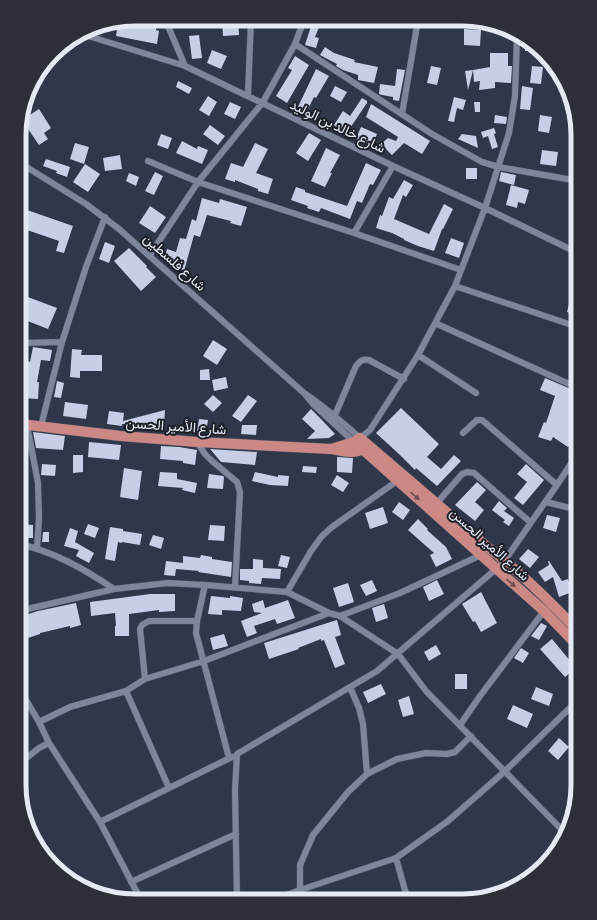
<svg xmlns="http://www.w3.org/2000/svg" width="597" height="920" viewBox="0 0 597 920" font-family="'Alegreya Sans',Vazirmatn,sans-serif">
<rect width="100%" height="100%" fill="#31374a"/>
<path fill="#c7cee6" d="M135 19 152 21 151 24 156 25V30L159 31 157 44 116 36 117 30 99 25Z
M222 19H238L239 35 223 36Z
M313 20H322L315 37 319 38 316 48 305 45Z
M464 29 481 30 480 46 464 45Z
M199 35 202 58 192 59 189 36Z
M525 40 532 43 538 51H525Z
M325 47 334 53 355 60 354 62 378 67 374 83 358 80V75L343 70 336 66 337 64 320 55Z
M212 50 227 56 221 69 207 63Z
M490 53H508V66H512L511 83 495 82V88L479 90 480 81 474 82 473 70 490 67Z
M295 56 309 65 287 103 276 96 292 70 288 68Z
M431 66 441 68 437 85 427 83Z
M532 66 543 67 541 84 530 83Z
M316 69 329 76 316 98 314 97 306 113 297 109Z
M397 69 405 70 399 101 393 100V97L382 95 379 94 380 84 395 86Z
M473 70 468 90 465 71Z
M178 81 192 88 189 94 176 87Z
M335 86 347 92 341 102 330 96Z
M522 86 533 88 530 110 520 109Z
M208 96 217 102 209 116 199 110Z
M454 97 466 100 463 110 457 108 454 122 448 121Z
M362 98 367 101V103L346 134 334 125 343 111 350 116Z
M230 102 241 107 235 119 224 114Z
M474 102H480V112H475Z
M371 104 430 141 422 154 404 143 392 155 381 144 388 138 396 141 398 137 366 117Z
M39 109 51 128 44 133 48 139 39 145 22 120Z
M495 115 507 117 506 124 494 123Z
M540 115 552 117 549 133 538 131Z
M210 125 225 136 218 145 203 134Z
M361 127 377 134 372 146 356 139Z
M494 128 496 133 494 134 498 147 492 149 488 136 483 138 481 132Z
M309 133 321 140 308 161 296 153Z
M161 134 172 138 168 149 157 145Z
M462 134 476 136 478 148 458 139Z
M182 141 197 149 198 146 208 150 202 164 176 153Z
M75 143 89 147 84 164 70 159Z
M255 143 268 149 256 173 273 179 268 194 258 191V189L235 180V182L225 179 231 163 243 167Z
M326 148 340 155 330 173H332L325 187 311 181Z
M542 150 558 152 556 166 540 164Z
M120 155 122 169 105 171 103 158Z
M46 159 70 167 67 177 56 173 57 171 43 166Z
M366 163 381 170 373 185 370 184 362 203 357 201 350 219 321 208 319 212 307 208 308 206 291 200 296 187 305 190V192L347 206Z
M85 164 100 174 88 192 73 182Z
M466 168H477V179H466Z
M155 172 163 176 154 195 145 191Z
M501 172 516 175 514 185 499 181Z
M129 173 139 177 136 186 126 181Z
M404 180 413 185 406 197 403 195 394 219 429 234 444 204 453 209 443 229H442L434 251 418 246 404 240V239L392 233 376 228 380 215 382 216 389 197 393 199Z
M511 185 529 190 525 204 518 202 517 208 506 205Z
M202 198 219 203 220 199 247 207 241 226 230 223 231 221 207 215 200 237 194 235 184 271 165 257 167 249 176 252 180 238 186 239 192 219 196 221Z
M150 206 166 217 155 233 139 223Z
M27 210 73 226 64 253 56 251 59 241 27 230 20 247V231Z
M451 238 464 243 459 258 445 253Z
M105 242 115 246 109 263 99 259Z
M129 248 147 266 146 267 156 277 141 291 114 261Z
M20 294 57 308 48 329 20 318Z
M570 300 578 302V315L567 312Z
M213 340 227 349 217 365 203 356Z
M33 347 52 350 50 361 41 360 37 382H39L38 399 21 398 22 381 23 382 27 361 30 362Z
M72 349 82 350 81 355H102V371H80V378L70 377Z
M209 369 210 380H200V370Z
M226 377 228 388 214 391 212 380Z
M545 378 578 392V408L570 430 577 434 568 447 553 437 551 441 538 437 544 422 546 423 555 396 540 390Z
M57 381 64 383 61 398 54 397Z
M213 395 222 403 213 412 204 404Z
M248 395 257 401 241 422 232 416Z
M65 402 88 405 86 419 63 416Z
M401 408 439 444 427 457 441 469 454 455 461 461 437 486 416 468 415 470 399 454 376 433Z
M311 409 321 419 335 434 329 438 307 439 315 431 302 419Z
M165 410 164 426 122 424V426L107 424 109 411 124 413 123 421Z
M199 419 208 420 206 433 197 432Z
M242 425H257L256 435 241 434Z
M20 430 24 431 26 446 20 445Z
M33 432 65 436 63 450 36 448Z
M89 442 121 445 119 460 88 457Z
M161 446 179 447 197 450 195 465 183 463V461L160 459Z
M210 449 257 452 255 465 221 462Z
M73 455H83V472L73 473Z
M337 457 353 458 352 473 337 472Z
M42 464 56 465 55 476 41 475Z
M526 464 544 480 523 505 514 498 527 482 517 474Z
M303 466 317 467 316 473 302 472Z
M124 468 142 471 138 500 120 497Z
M160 472 177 473V479L197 483 195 493 182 490 183 488 158 486Z
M255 472 278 477V475L289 476 288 486 270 485 252 481Z
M209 474 223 476 224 477 223 489 207 488Z
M337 475 349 483 343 492 331 485Z
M477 482 486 490 475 502 484 510 475 521 455 505Z
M499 501 507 508 504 511 514 518 509 526 503 522 505 520 492 510Z
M399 502 410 510 403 520 392 512Z
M383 507 388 523 370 529 365 513Z
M576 514H578V534L570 531Z
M547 515 560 518 556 532 543 528Z
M418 519 428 529 427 530 446 547 452 559 436 567 430 555 434 553 408 530Z
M21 524 33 525V538H20Z
M88 524 99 528 95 538 84 534Z
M210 525 225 526 224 541 208 540Z
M110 527 123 529V531L142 534 140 545 122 542V543L118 542 115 561 105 559Z
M70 528 78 531 75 542 94 553 89 563 76 556 79 550 64 546Z
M43 532H49V542H42Z
M153 535 164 538 161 549 149 545Z
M528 549 539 557 530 568 519 559Z
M201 555 212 557V559L232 562 231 577 198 572 199 571 176 569 175 576 164 575 166 561 183 563V556L200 558Z
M281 555 290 557 287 568 278 566Z
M253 559 263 560V568L281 569 280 579 262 578 261 584 249 583V581L240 580V569H253Z
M548 561H549L562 581 568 579 572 592 559 597 553 577 545 582 538 572 549 565Z
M372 580 377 591 366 596 360 585Z
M437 580 444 594 429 601 423 587Z
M348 583 354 602 339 607 333 588Z
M481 592 497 623 481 632 475 621 473 622 462 604Z
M150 594H175V611L159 612V610L129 614V636H115V626H116L115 613 91 616 90 602Z
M211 596 230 598V596L243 598 241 611 222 610V615L208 614Z
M263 600 265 608 288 600 295 618 277 624 275 619 254 626 257 633 247 637 241 621 262 613 254 612 252 604Z
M76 603 81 625 70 628V626L40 633V634L19 641V618H22V616L38 611Z
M384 604 388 618 376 622 372 608Z
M337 620 341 635 335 637 345 664 335 668 324 640 321 641V639L298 648 299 649 269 659 264 643Z
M541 623 547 626 539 640 531 636Z
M224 634 228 646 213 650 210 638Z
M552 639 576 668 565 677 540 649Z
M436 645 441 654 429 661 424 652Z
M521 648 529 653 523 663 514 658Z
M455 674H467V689H455Z
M381 684 386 694 368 703 363 692Z
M536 687 553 694 549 706 531 699Z
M409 696 414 714 403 717 398 700Z
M513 705 533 714 527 728 507 719Z
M559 738 569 747 558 760 548 751Z"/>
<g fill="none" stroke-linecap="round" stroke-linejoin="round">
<defs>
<path id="street" d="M165 19 185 66
M82 34 185 66 393 166 485 208 578 253
M295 44 432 134 482 162 499 167 578 181
M248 95 251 19
M402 114 418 20
M148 161 198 182 354 233 461 270
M20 163 86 204 119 229 304 393 314 405 354 442
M354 233 393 166
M150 255 198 182 263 102 295 44 304 20
M455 286 578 327
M435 323 578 388
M20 343 62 342
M418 355 476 393
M304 393C324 406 342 422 360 438L370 430 418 355 455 286 485 208 509 133 515 96 517 37
M335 415 356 366C360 361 362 359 369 360L404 379
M27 425 38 483 39 518 37 548
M41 426 62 342 86 267 105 217
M463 433 477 420H482L557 485
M197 442 205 454 212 461 237 482 240 492 235 587
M546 502 578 510
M437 503 462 474 467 472 474 473 530 522
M19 544C55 552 84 569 114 589
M205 585 197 621 196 633 229 758
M287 592 311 551 322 536 332 527 397 481
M19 611 114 589 168 583 205 585 287 592 329 613 340 616 398 654 426 691 564 832
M340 616 400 593 481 555
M145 679 204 661 329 613
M350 687 359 708 363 724 367 774
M19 688 39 722 70 707 126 691 145 679 140 629 142 625 149 621H197
M126 691 169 788
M39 722 49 743 100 822 141 900
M460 725 480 696 544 611
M19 764 39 748 49 743
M100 822 232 757
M396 858 408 901
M131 882 236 834
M300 890V865L313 835 348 792 367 774 397 759 426 753 447 754 455 752 471 736
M237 900 235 790 237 754 377 671 496 569 505 560 557 485 578 453
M273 900 300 890 396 858 448 821 504 772 578 700"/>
<path id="primary" d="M20 424 121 436 197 442 331 449C344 452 358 455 368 446
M360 447 544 611 578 646
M331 449 354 442 360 438 485 545C519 571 549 600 578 631"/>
</defs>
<use href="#street" stroke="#4e5363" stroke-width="7"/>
<use href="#primary" stroke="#4e5363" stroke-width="11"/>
<use href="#street" stroke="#7f869c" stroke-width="6"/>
<use href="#primary" stroke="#cb8884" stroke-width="10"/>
</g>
<defs><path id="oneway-solid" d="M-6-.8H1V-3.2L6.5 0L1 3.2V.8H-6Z"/></defs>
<g fill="#6b4e51">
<use href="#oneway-solid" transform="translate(415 496) rotate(40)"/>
<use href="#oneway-solid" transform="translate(511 583) rotate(41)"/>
</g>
<g text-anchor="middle" stroke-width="4" stroke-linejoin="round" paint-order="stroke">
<g font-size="14" fill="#e5e9f6" stroke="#1c1f28">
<text transform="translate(338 126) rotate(26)" y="5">شارع خالد بن الوليد</text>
<text transform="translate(175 262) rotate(42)" y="5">شارع فلسطين</text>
<text transform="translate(176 426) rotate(4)" y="5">شارع الأمير الحسن</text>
<text transform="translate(490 544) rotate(42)" y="5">شارع الأمير الحسن</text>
</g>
</g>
<path d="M0 0H597V920H0ZM135 26H462A109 109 0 0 1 571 135V785A109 109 0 0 1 462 894H135A109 109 0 0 1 26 785V135A109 109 0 0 1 135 26Z" fill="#2c2f38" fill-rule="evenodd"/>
<path fill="none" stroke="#e5e9f6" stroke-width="5" d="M135 26H462A109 109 0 0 1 571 135V785A109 109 0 0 1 462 894H135A109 109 0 0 1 26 785V135A109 109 0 0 1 135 26Z"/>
</svg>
